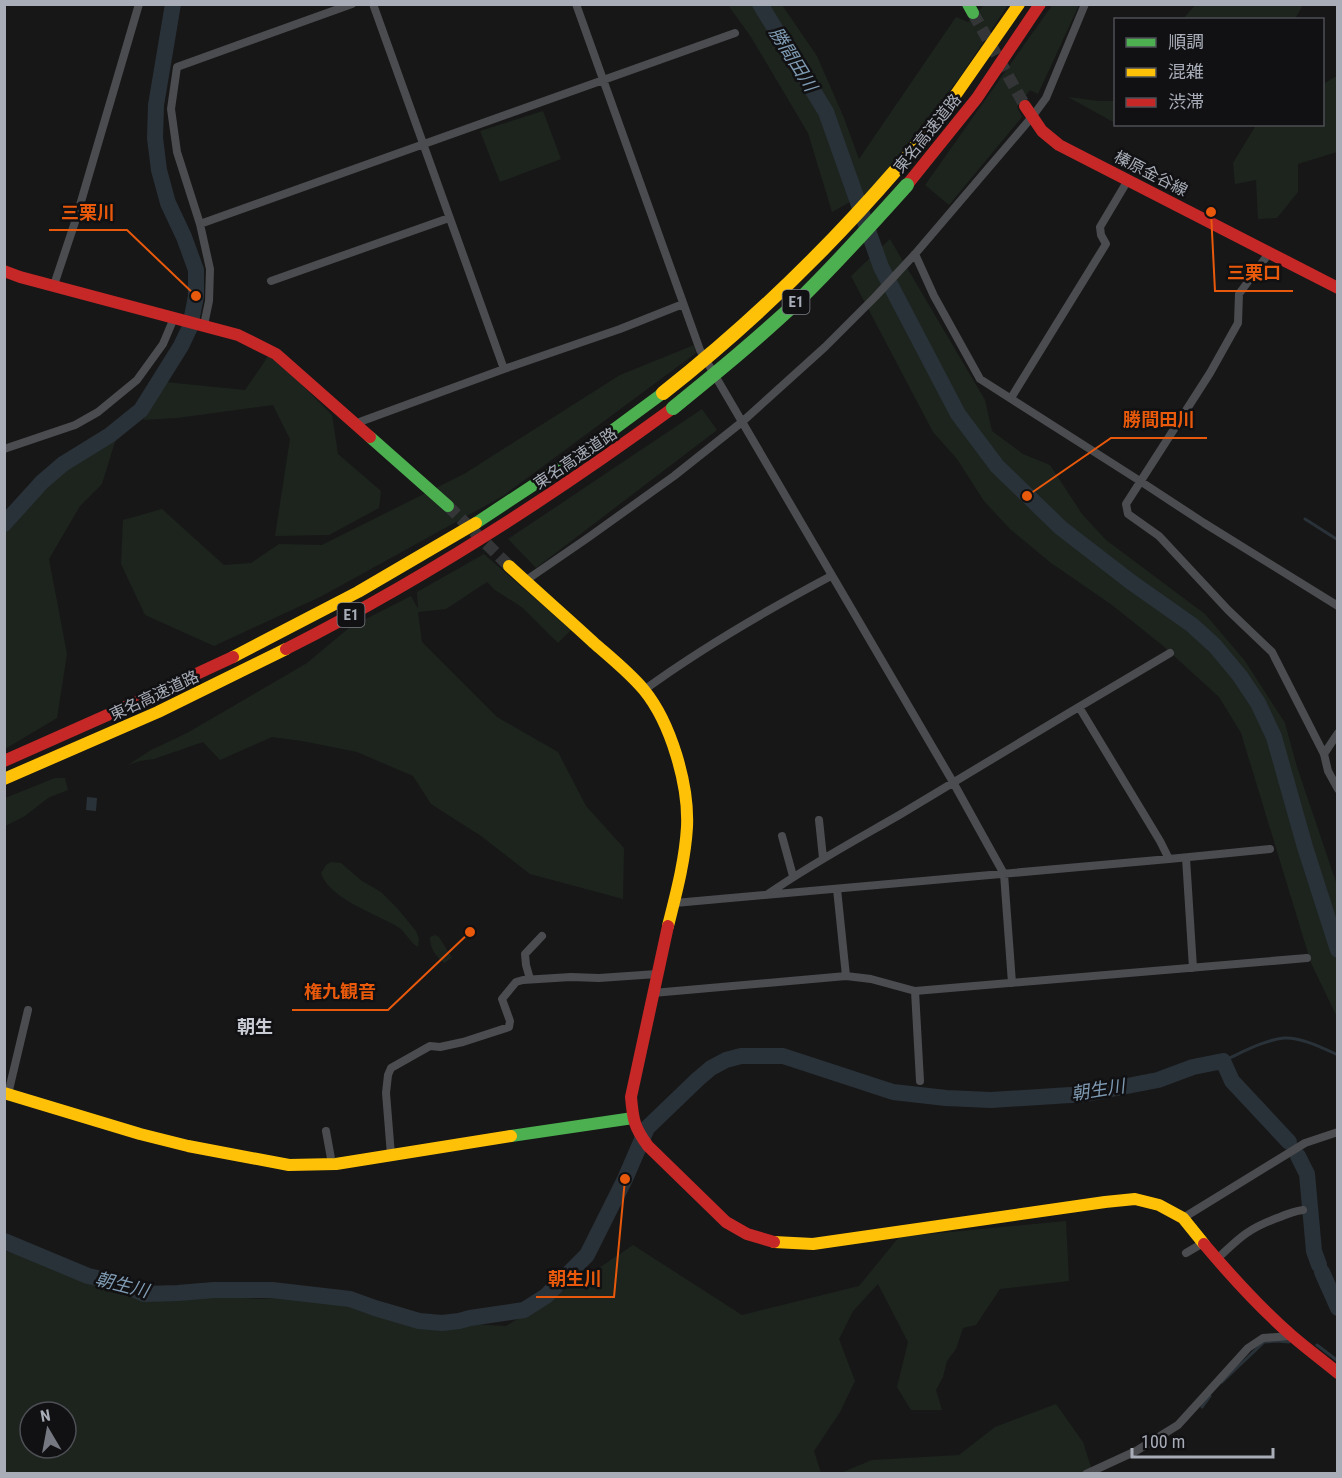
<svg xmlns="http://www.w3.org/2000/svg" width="1342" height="1478" viewBox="0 0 1342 1478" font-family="'Roboto Condensed','Noto Sans JP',sans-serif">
<rect width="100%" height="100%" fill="#171717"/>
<path fill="#1d241e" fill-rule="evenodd" d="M1053 4 1079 5 1038 94 1030 90 1017 107 1022 117 949 205 925 185Z
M728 5H782L817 56 844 118 859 159 956 17 968 22 984 5H1008L960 77 870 191 832 212 808 133 751 37Z
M1195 5V4L1303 5 1295 19H1183Z
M1337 76V152L1298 164V192L1277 218 1258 219 1256 180 1235 184 1233 163 1256 125 1322 124 1323 84Z
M1068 97 1099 101H1115V123Z
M543 111 561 159 500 182 480 131Z
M890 239 985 400 992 431 1023 454 1050 465 1082 514 1106 540 1205 614 1245 661 1285 723 1297 767 1337 885V1017L1311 963 1241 733 1219 697 1162 645 1112 605 1051 563 1010 529 984 501 957 459 933 432 851 276Z
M694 345 696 353 503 496 322 596 214 646 145 615 121 564 123 520 162 509 224 565 251 563 279 544 322 545 464 474 620 375Z
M269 355 297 380 332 415 338 454 381 491 379 508 329 535 275 536 290 439 273 405 177 418 143 420 165 382 245 390Z
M702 409 717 430 536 568 508 539Z
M118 432 102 484 80 506 49 559 67 654 57 718 5 749V524L36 485Z
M484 554 571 630 558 643 523 608 495 590 487 582 446 609 418 612 422 642 497 717 558 752 586 806 624 848 623 899 530 874 481 836 431 804 413 776 357 752 302 741 272 737 220 760 203 742 154 759 140 761 128 765 151 750 187 733 307 663 350 627 411 596 418 609 417 592Z
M55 778H65L68 790 48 798 25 816 5 826V798Z
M331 862 341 863 362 881 381 892 397 908 416 931 419 939 418 947C409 942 406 932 398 927 377 914 329 899 321 873L326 865Z
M435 935 439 937 452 958 444 963C435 955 430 949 430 937Z
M1066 1221 1069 1281 1000 1289 976 1325 963 1328 956 1349 947 1361 943 1377 936 1390 942 1410H911L897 1387 908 1342 878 1284 853 1311 839 1339 855 1381 840 1412 814 1451 821 1473 5 1474V1251L56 1263 88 1276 163 1293 260 1299 329 1294 396 1320 506 1326 587 1276 633 1245 742 1315 859 1286 899 1237ZM30 1412H66V1448H30Z
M1056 1404 1083 1442 1093 1473 838 1474 872 1460 959 1455 995 1427Z"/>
<path fill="#2a3239" d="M87 797 97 798 96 811 86 810Z"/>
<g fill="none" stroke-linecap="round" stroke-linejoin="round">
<path stroke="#2a3239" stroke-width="3" d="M1305 519 1338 540
M1223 1061C1241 1053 1264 1040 1284 1038 1301 1037 1323 1048 1338 1055
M1317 1345 1338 1361
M1222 1382 1264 1342 1277 1341 1289 1342
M1202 1407 1210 1396"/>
<path stroke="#2a3239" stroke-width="16" d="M760 4 826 112 881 267 958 414 997 466 1061 528 1131 582 1192 625 1215 646 1240 676 1258 703 1274 737 1305 847 1338 950
M4 524 42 482 63 464 110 435 141 410 181 346 190 327 196 296V270L184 237 168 203 159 170 155 138 156 105 173 4
M1298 1156 1307 1174 1314 1251 1319 1265
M4 1241 88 1276 120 1283 144 1294 178 1293 214 1290H272L350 1299 375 1308 419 1321 442 1323 459 1321 470 1318 524 1310 546 1296 587 1255 625 1179 647 1128 698 1079 711 1068 726 1060 741 1056H783L893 1092 946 1098 991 1100 1086 1094 1158 1080 1193 1067 1223 1061 1232 1081 1289 1142
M1322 1272 1338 1308"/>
<path stroke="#343537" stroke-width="12" stroke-dasharray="12 6" stroke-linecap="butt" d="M973 13 1025 106
M448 506 509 566"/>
<path stroke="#4b4c50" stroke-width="8" d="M373 4 504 369
M576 4 700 350 953 782 1004 874 1012 983
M200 224 735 33
M1269 253 1239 294 1238 323 1210 373 1126 504 1128 514 1159 536 1228 610 1272 652 1324 754 1328 771 1338 789
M915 254 934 296 980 379 1140 481 1204 523 1338 606
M271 281 449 218
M54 285 75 222 139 4
M204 325 209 301 210 269 200 224 177 152 171 109 177 67 352 4
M1011 398 1106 244 1101 235 1100 227 1128 180
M354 424 504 369 620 329 683 304
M4 449 75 425 98 412 137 380 163 344 174 318
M525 581 589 537 674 476 742 422 825 347 875 297 915 254 1032 117 1046 98 1085 4
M644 690C703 647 767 610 831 576
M1079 707 1160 841 1169 859 1270 849
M1324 754 1338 733
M819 820 823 858
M782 836 793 876
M1186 858 1193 968
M837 889 846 976
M768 894C811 864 856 840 901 814 990 760 1080 706 1170 653
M675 903 1169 859
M530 979 526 965 525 954 542 936
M915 991 920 1081
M653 993 846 976 871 979 915 991 1307 958
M8 1094 28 1010
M326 1131 332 1164
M391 1155 386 1093 388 1075 391 1068 430 1046 440 1047 463 1042 509 1027 510 1021 502 999 516 982 523 980 571 977 599 978 657 974
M1183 1218 1305 1143 1338 1132
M1186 1253 1203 1243
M1217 1259C1240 1237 1249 1228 1280 1217 1287 1214 1295 1211 1303 1210
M1086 1474 1136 1451 1178 1425 1248 1348 1263 1338 1292 1336"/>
<path stroke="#4caf50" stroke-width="12" d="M968 4 973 13
M370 437 448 506
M476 523 579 455 663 393
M511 1136 633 1118"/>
<path stroke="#ffc107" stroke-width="12" d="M895 171 952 100 1019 4
M509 566C537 592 566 617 594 643 610 657 630 673 644 690 671 723 689 785 687 827 685 861 676 894 668 926
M233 657 358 592 476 523
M4 779 158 712 286 649
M4 1093 140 1134 188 1146 289 1165 336 1164 511 1136
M774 1242 813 1244 1105 1202 1135 1199 1159 1205 1183 1218 1204 1244"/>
<path stroke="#c62828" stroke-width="12" d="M1025 106 1042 131 1059 145 1338 288
M907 185 977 98 1040 4
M4 271 20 277 238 335 276 354 370 437
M286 649C422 580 550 498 673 408
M4 761 121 709 233 657
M668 926 631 1097C633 1120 634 1127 648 1146L726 1222 747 1234 774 1242
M1204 1244C1231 1276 1259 1307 1291 1335 1306 1348 1322 1360 1338 1373"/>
<path stroke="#4caf50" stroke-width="14" d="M673 408C716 373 759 338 799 300 837 263 872 224 907 185"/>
<path stroke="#ffc107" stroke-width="14" d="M663 393C748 326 824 253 895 171"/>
</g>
<g text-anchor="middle" stroke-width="5" stroke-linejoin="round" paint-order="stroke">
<g fill="#111113" stroke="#7b7e86" stroke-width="1.5">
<rect x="782.5" y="290" width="27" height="24" rx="4.5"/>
<rect x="337.5" y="603" width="27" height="24" rx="4.5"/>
</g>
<g font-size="15" font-weight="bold" fill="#a8adb8">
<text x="796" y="307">E1</text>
<text x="351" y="620">E1</text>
</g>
<g font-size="16" fill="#a8adb8" stroke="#111113">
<text transform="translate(927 133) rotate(-51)" y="6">東名高速道路</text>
<text transform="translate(1151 173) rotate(27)" y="6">榛原金谷線</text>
<text transform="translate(575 458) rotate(-34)" y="6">東名高速道路</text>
<text transform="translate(154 695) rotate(-25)" y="6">東名高速道路</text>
</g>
<g font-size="18" font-style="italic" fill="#7f9bb3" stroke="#111113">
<text transform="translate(793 59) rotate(58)" y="6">勝間田川</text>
<text transform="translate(1098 1090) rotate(-9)" y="6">朝生川</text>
<text transform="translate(122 1285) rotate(14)" y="6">朝生川</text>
</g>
<g font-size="18" font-weight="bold" fill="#c9ccd4" stroke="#111113">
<text x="255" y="1033">朝生</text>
</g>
</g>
<path fill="none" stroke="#e8590c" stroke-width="2" d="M196 296L127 230H49M1211 212L1215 291H1293M1027 496L1111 438H1207M470 932L388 1010H292M625 1179L614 1297H536"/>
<g fill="#e8590c" stroke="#111113" stroke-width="2">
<circle cx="196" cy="296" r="6"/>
<circle cx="1211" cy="212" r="6"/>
<circle cx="1027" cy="496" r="6"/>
<circle cx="470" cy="932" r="6"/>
<circle cx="625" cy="1179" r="6"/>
</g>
<g font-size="18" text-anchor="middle" font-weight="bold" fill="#e8590c" stroke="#111113" stroke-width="5" stroke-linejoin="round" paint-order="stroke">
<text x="88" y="219">三栗川</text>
<text x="1254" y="279">三栗口</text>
<text x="1159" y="426">勝間田川</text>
<text x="340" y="998">権九観音</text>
<text x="575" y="1285">朝生川</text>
</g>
<rect width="1342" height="1478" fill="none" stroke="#a8adb8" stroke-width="12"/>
<rect x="1114" y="18" width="210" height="108" fill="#111113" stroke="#4d4f55" stroke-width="1.5"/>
<rect x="1126" y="38" width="30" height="9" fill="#4caf50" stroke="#4d4f55" stroke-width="1.5"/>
<text x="1168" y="48" font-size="18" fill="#a8adb8">順調</text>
<rect x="1126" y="68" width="30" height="9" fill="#ffc107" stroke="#4d4f55" stroke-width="1.5"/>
<text x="1168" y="78" font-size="18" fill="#a8adb8">混雑</text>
<rect x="1126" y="98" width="30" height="9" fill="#c62828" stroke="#4d4f55" stroke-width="1.5"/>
<text x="1168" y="108" font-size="18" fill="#a8adb8">渋滞</text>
<g transform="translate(48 1430) rotate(350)"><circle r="28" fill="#111113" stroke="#4d4f55" stroke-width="1.5"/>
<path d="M0-4.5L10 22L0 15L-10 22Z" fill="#757880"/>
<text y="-9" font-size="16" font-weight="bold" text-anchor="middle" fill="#a8adb8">N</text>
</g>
<path d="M1132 1448v9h141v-9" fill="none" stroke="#a8adb8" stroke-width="3"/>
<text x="1141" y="1448" font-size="18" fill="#a8adb8" stroke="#111113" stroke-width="4.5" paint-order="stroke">100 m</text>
</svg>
